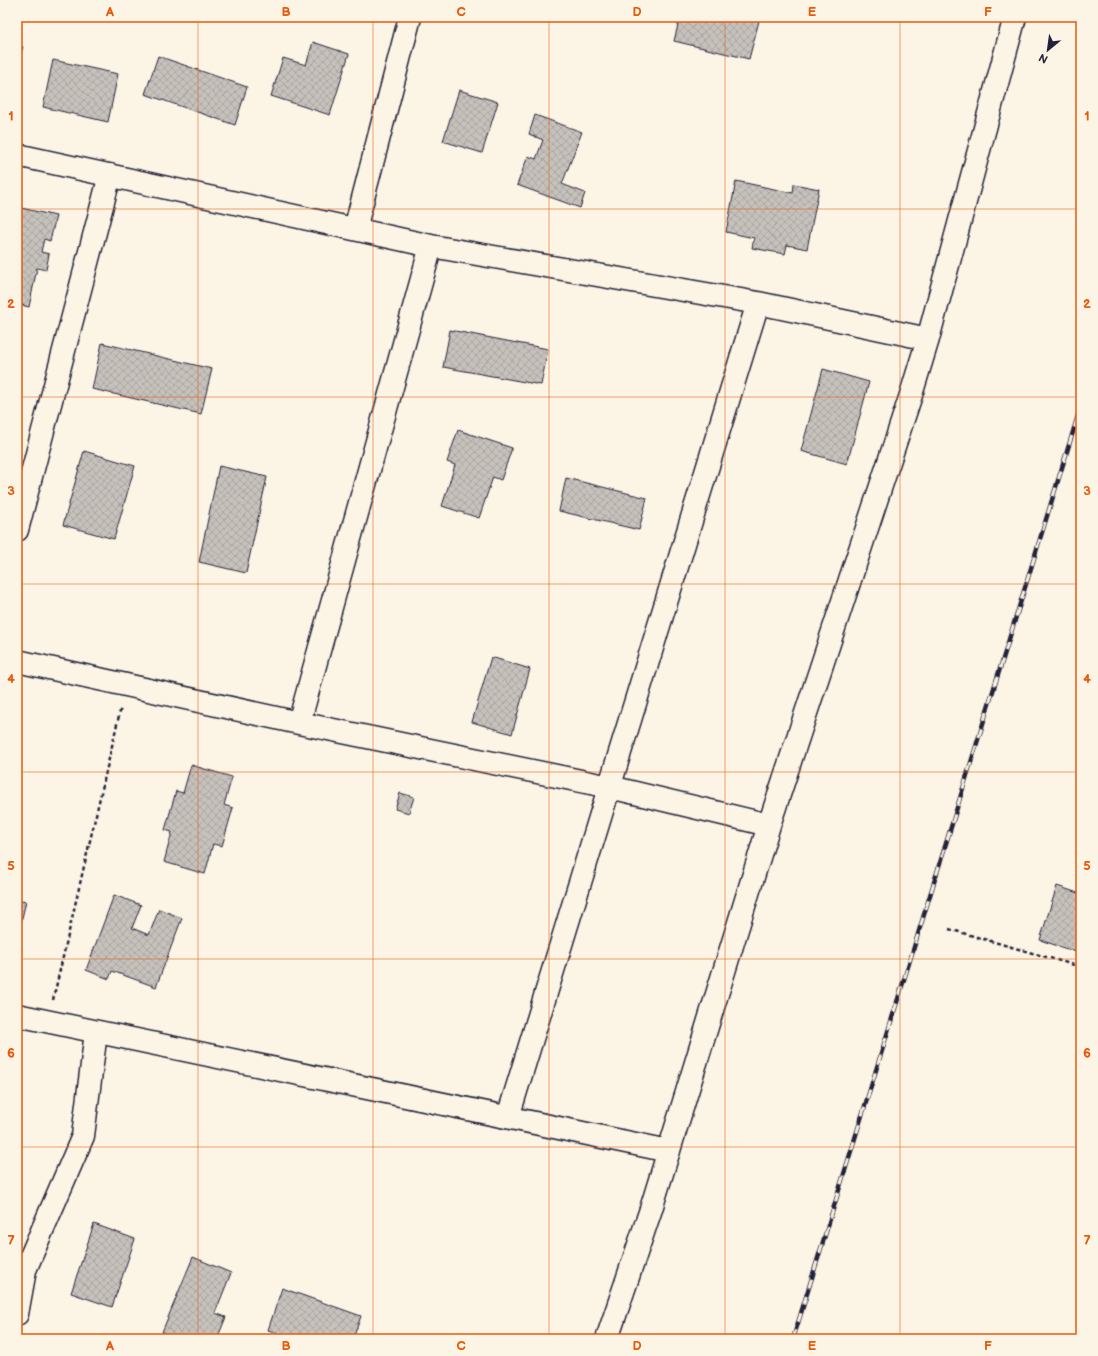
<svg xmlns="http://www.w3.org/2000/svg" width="1098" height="1356" viewBox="0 0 1098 1356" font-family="'Balsamiq Sans',sans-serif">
<defs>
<pattern id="building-cross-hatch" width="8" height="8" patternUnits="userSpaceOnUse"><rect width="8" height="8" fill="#c6c1bb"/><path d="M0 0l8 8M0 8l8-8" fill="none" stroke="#aaa6a2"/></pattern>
</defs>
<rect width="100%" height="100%" fill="#fcf5e5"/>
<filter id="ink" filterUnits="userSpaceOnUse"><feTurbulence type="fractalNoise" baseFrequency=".025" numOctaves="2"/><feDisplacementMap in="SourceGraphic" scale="8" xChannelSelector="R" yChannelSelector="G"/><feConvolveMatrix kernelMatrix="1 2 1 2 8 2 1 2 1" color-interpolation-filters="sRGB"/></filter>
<g filter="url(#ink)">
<path fill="url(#building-cross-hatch)" stroke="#22223b" d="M680 17H760L749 59 674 41Z
M313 42 349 54 330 115 271 96 283 58 306 65Z
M17 45 23 47 17 64Z
M158 56 247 87 235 125 145 94Z
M53 60 118 74 108 122 43 107Z
M459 90 498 102 482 153 443 141Z
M535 115 582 132 562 184 585 193 580 208 517 185 528 156 536 159 543 140 529 134Z
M736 181 793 193 794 184 819 189 807 249 787 245 785 254 752 248 754 238 726 232Z
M17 207 56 216 50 241 44 239 41 252 49 254 46 270 37 268 29 307 17 304Z
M450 330 548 349 541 385 443 367Z
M102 343 212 369 201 414 92 389Z
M823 369 869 382 847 464 801 451Z
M458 430 512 448 501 480 493 477 479 518 442 506 455 465 447 462Z
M84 451 135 466 114 539 63 525Z
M219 466 267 477 246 573 199 562Z
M566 478 647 498 639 530 559 511Z
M491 657 530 669 512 734 472 722Z
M191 765 232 777 224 805 233 808 222 846 213 844 205 874 164 862 172 832 165 830 176 791 183 793Z
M400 793 414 797 409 813 395 809Z
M1057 886 1081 894V938L1076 952 1040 940Z
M114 895 141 905 132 928 149 935 159 909 182 918 156 987 112 971 109 979 86 970Z
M17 899 26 901 17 939Z
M94 1224 135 1239 112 1307 71 1293Z
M193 1257 231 1273 215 1313 226 1317 217 1339H180L162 1332Z
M282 1288 361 1316 353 1339H294L268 1330Z"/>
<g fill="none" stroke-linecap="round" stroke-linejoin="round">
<defs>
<path id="minor" d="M17 155 431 246 758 303 928 339
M355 229 410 17
M17 530 110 175
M17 661 299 723 610 787 769 825
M299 723 431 246
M17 1015 669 1151
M508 1117 758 303
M17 1314 25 1270 83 1136 96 1032
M607 1339 651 1209 769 825 910 398 928 339 1015 17"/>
</defs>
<use href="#minor" stroke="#22223b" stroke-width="25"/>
<path stroke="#22223b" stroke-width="2.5" stroke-dasharray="4 3" stroke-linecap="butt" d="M949 929 1081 967
M53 1000 121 707"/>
<use href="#minor" stroke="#fcf5e5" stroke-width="22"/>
<defs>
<path id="rail" d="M793 1339 1081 406"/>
</defs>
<use href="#rail" stroke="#22223b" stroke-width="4.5"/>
<use href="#rail" stroke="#fcf5e5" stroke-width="3" stroke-dasharray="9" stroke-linecap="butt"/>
</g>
</g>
<path fill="none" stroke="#e8590c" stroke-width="1" stroke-opacity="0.55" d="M198 17V1339M373 17V1339M549 17V1339M725 17V1339M900 17V1339M17 209H1081M17 397H1081M17 584H1081M17 772H1081M17 959H1081M17 1147H1081"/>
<rect width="1098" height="1356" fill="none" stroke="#fcf5e5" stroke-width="44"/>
<g transform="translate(1048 50) rotate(209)" stroke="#fcf5e5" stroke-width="3" paint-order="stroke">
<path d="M0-3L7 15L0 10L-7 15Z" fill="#22223b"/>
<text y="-6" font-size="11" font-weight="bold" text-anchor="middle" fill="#22223b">N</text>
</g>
<rect x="22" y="22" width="1054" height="1312" fill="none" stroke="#e8590c" stroke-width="1.5"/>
<g font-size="13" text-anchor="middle" font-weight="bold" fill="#e8590c">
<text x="110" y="16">A</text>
<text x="286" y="16">B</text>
<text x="461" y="16">C</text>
<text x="637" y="16">D</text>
<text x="812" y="16">E</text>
<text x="988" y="16">F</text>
<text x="11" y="120">1</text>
<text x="1087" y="120">1</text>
<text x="11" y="308">2</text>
<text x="1087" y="308">2</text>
<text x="11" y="495">3</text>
<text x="1087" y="495">3</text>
<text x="11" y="683">4</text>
<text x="1087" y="683">4</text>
<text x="11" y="870">5</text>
<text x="1087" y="870">5</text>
<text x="11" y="1057">6</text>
<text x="1087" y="1057">6</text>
<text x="11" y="1245">7</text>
<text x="1087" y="1245">7</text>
<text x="110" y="1350">A</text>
<text x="286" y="1350">B</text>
<text x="461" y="1350">C</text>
<text x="637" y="1350">D</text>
<text x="812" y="1350">E</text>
<text x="988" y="1350">F</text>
</g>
</svg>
